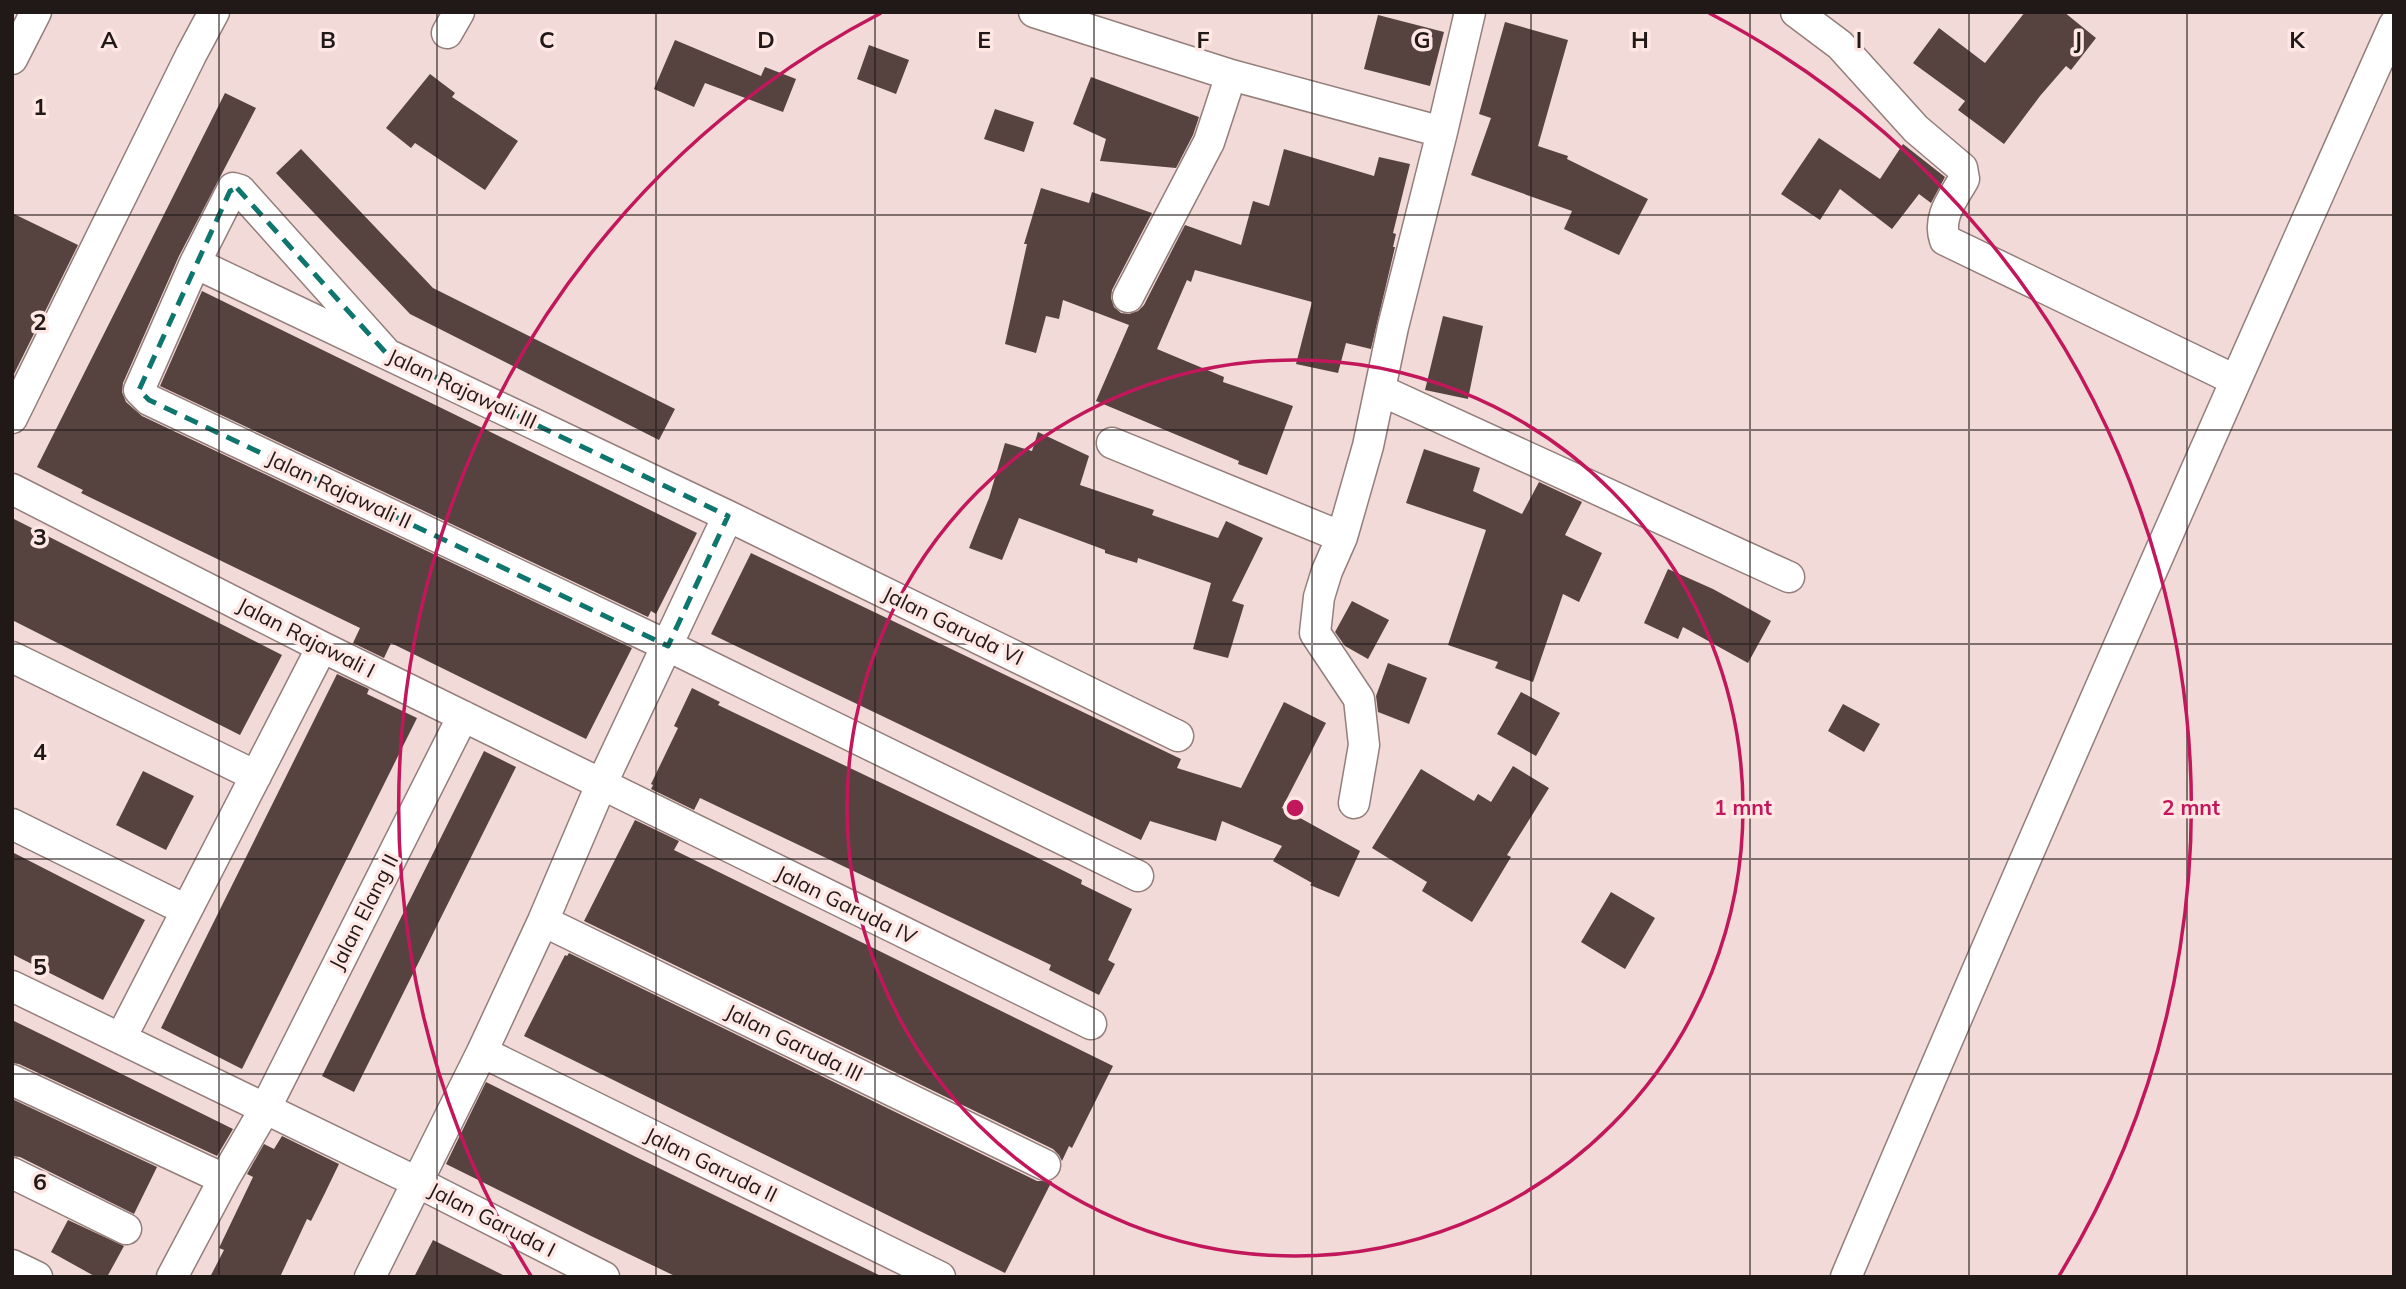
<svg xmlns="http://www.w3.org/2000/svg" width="2406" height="1289" viewBox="0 0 2406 1289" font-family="Mulish,sans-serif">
<rect width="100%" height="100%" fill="#f1dad7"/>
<path fill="#564340" d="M2025 12H2064L2096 38 2071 70 2066 66 2040 96 2004 144 1958 110 1965 101 1913 63 1939 28 1985 63Z
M1378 15 1444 32 1430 86 1364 69Z
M1505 22 1568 40 1538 146 1568 156 1567 159 1648 199 1619 255 1564 229 1572 211 1471 175 1491 118 1479 114Z
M675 40 761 76 765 67 796 79 783 112 705 83 694 107 654 89Z
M869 45 909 60 896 94 857 79Z
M430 74 455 93 452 97 518 141 485 190 415 143 411 148 386 128Z
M1091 77 1199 117 1193 135 1176 168 1100 161 1106 139 1073 124Z
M225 93 256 108 179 256 123 383 122 392 126 402 142 416 632 648 586 739 391 643 384 658 353 643 360 628 81 493 83 490 37 467Z
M995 109 1034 122 1024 152 984 139Z
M1819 138 1880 179 1903 144 1945 177 1931 203 1919 194 1892 229 1840 189 1820 220 1781 194Z
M301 149 433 288 675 409 659 440 410 314 276 173Z
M1284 149 1374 176 1379 157 1410 164 1393 233 1396 234 1393 247H1395L1371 349 1346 343 1338 373 1296 364 1312 302 1195 270 1191 282 1187 280 1157 349 1224 377 1223 382 1293 406 1267 475 1238 464 1239 461 1096 401 1129 325 1063 300 1059 319 1046 316 1036 353 1005 344 1027 244H1024L1041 188 1089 203 1092 192 1152 213 1112 290 1111 298 1114 307 1121 313 1129 314 1138 311 1144 305 1185 225 1241 245 1253 201 1269 206Z
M12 213 78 245 12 378Z
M202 291 697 533 656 614 651 611 648 617 160 386Z
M1443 316 1483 326 1468 399 1425 390Z
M1038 432 1089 456 1080 485 1154 510 1152 515 1218 538 1226 521 1263 538 1232 601 1244 605 1228 658 1193 649 1211 583 1138 558 1137 563 1105 553V550L1019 518 1002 560 969 548 989 498 1005 443 1032 451Z
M1424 449 1480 468 1473 491 1522 514 1539 482 1582 502 1565 535 1602 553 1579 602 1563 594 1533 682 1495 668 1498 662 1448 645 1486 530 1406 503Z
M12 518 282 655 240 735 12 620Z
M751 553 1181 759 1177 768 1241 788 1284 702 1326 723 1282 808 1360 851 1339 897 1310 885 1312 883 1273 861 1282 846 1222 821 1216 841 1150 821 1141 840 711 634Z
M1668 569 1713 589 1771 621 1748 663 1683 627 1678 639 1644 623Z
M1352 601 1389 620 1368 659 1345 646 1335 632Z
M1388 663 1427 678 1409 724 1378 712 1376 696Z
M337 674 369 689 367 694 417 718 242 1069 161 1028Z
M692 688 720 702 718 705 1028 853 1082 880 1081 884 1132 909 1108 960 1115 964 1099 995 1049 970 1051 965 700 798 694 810 651 789 653 785 651 784 678 728 674 726Z
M1521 692 1560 713 1536 756 1497 734Z
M1843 704 1880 724 1864 752 1828 731Z
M484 751 516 767 354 1092 322 1076Z
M1513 766 1549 788 1507 855 1511 857 1472 922 1422 891 1427 882 1372 848 1421 769 1474 801 1478 794 1491 802Z
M143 771 194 796 166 850 116 825Z
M635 820 679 841 674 850 1113 1066 1072 1148 1069 1146 1062 1161 1059 1155 1053 1149 584 921Z
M12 852 145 920 103 1000 12 954Z
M1611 892 1655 918 1625 969 1581 942Z
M569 953 1037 1181H1052L1005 1273 524 1036 565 955 567 956Z
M12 1020 53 1040 233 1129 217 1156 19 1064 12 1063Z
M486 1082 636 1157 883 1277H677L591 1236 446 1164Z
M12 1099 157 1167 134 1214 20 1157 12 1156Z
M282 1136 339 1164 325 1193 311 1221 307 1219 280 1277H210L224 1250 219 1248 253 1177 247 1174 264 1144 274 1149Z
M68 1220 124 1246 107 1277H96L51 1252Z
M433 1240 507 1277H414Z"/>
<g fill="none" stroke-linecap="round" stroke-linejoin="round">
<defs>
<path id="street" d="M1034 12 1231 75 1442 132 1393 327 1368 446 1342 537 1327 571 1319 597 1315 633 1359 699 1364 745 1354 803
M1796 12 1840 45 1916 129 1962 168 1964 179C1953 199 1937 217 1945 240L2235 380
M447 33 459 12
M12 59 36 12
M1442 132 1470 12
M195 263 728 516 1178 736
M1128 297 1209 142 1231 75
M387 354 240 190 233 188 195 263 139 390 149 400 668 646 1138 876
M1380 390 1789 577
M12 418 191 55 214 12
M1112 443 1342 537
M12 489 322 647 1091 1024
M12 657 256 776
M12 824 186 910
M543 921 1045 1165
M12 986 419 1183 604 1277
M121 1038 322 647
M482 1052 940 1277
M12 1080 224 1179
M12 1173 126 1229
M12 1265 37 1277
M172 1277 224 1179 265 1109 463 716
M370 1277 482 1052 543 921 601 785 728 516
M1846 1277C2024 857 2208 441 2394 25"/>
</defs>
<use href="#street" stroke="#937e7b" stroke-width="33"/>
<use href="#street" stroke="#fff" stroke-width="30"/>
</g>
<path fill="none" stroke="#0f766e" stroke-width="5" stroke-dasharray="14 9" stroke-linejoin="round" d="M237 188 387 354 728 516 668 646 149 400 139 390 230 191Z"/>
<path fill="none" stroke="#211918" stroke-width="2" stroke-opacity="0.55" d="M219 12V1277M437 12V1277M656 12V1277M875 12V1277M1094 12V1277M1312 12V1277M1531 12V1277M1750 12V1277M1969 12V1277M2187 12V1277M12 215H2394M12 430H2394M12 644H2394M12 859H2394M12 1074H2394"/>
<g fill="none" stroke="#c2185b" stroke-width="3.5">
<circle cx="1295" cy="808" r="448"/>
<path d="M531 1276A896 896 0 0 1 881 13M1709 13A896 896 0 0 1 2059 1276"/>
</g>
<g text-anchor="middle" stroke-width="7" stroke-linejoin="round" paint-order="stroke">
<g font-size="21" fill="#211918" stroke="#ffe7e4">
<text transform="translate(462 389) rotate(25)" y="7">Jalan Rajawali III</text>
<text transform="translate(339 490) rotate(25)" y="7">Jalan Rajawali II</text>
<text transform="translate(953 626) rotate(26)" y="7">Jalan Garuda VI</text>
<text transform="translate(306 638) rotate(27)" y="7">Jalan Rajawali I</text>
<text transform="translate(846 905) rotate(26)" y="7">Jalan Garuda IV</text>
<text transform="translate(364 912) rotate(-63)" y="7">Jalan Elang II</text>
<text transform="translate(794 1043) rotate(26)" y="7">Jalan Garuda III</text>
<text transform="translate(711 1165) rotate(26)" y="7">Jalan Garuda II</text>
<text transform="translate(492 1220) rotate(27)" y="7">Jalan Garuda I</text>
</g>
</g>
<g font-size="23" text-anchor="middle" font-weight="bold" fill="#211918" stroke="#ffe7e4" stroke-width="7" stroke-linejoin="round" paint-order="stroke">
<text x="109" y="48">A</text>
<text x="328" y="48">B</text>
<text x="547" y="48">C</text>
<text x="766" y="48">D</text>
<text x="984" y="48">E</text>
<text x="1203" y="48">F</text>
<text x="1422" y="48">G</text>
<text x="1640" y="48">H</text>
<text x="1859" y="48">I</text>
<text x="2078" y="48">J</text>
<text x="2297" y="48">K</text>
<text x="40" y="115">1</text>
<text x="40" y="330">2</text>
<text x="40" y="545">3</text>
<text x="40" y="760">4</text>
<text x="40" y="975">5</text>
<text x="40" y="1190">6</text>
</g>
<circle cx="1295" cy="808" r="10" fill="#c2185b" stroke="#ffe7e4" stroke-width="3.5"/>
<g font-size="21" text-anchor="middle" font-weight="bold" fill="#c2185b" stroke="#ffe7e4" stroke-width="7" stroke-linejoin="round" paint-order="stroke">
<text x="1743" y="815">1 mnt</text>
<text x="2191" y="815">2 mnt</text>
</g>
<rect width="2406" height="1289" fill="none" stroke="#211918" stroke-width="28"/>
</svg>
